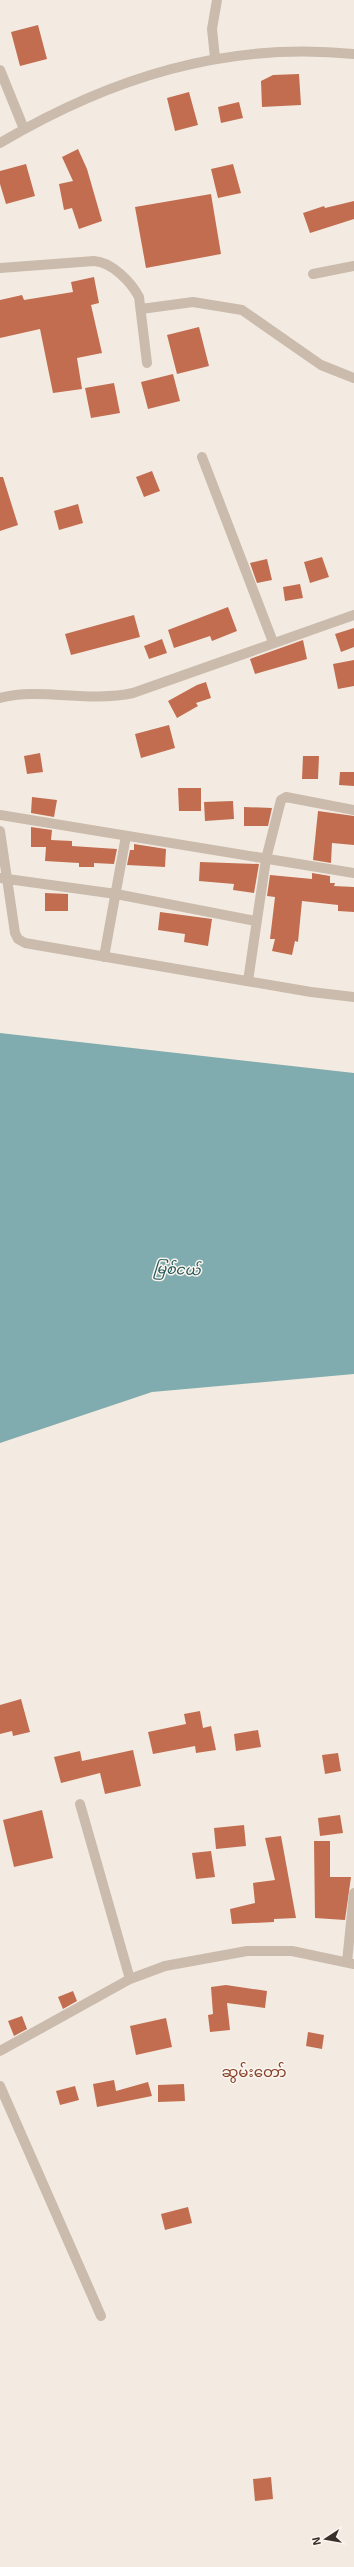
<svg xmlns="http://www.w3.org/2000/svg" width="354" height="2567" viewBox="0 0 354 2567" font-family="'Exo 2','Noto Sans Myanmar',sans-serif">
<rect width="100%" height="100%" fill="#f3ebe1"/>
<path fill="#81acaf" d="M0 1033 354 1073V1374L152 1392 0 1443Z"/>
<path fill="#c26d50" d="M38 25 47 59 20 66 11 32Z
M299 74 301 105 262 107 261 81 273 75Z
M189 92 198 125 175 131 167 98Z
M239 102 243 118 221 123 218 107Z
M78 149 87 169 102 221 79 229 72 208 64 210 59 184 73 181 62 157Z
M26 164 35 196 6 204 0 184V171Z
M233 164 241 193 218 198 211 169Z
M211 194 221 254 146 268 135 207Z
M354 201V219L310 233 303 213 324 206 325 208Z
M94 277 99 303 91 305 102 353 77 358 82 389 53 393 40 329 0 338V300L22 295 24 300 73 292 71 282Z
M199 327 209 366 177 374 167 335Z
M173 374 180 401 148 409 141 382Z
M114 383 120 413 91 418 85 388Z
M152 471 160 491 144 497 136 477Z
M0 477H3L18 525 0 531Z
M78 504 83 523 59 530 54 511Z
M322 557 329 577 310 583 304 562Z
M267 559 272 580 257 583 250 563Z
M300 584 303 598 285 601 283 587Z
M228 607 237 631 212 641 210 636 174 648 168 630Z
M134 615 140 637 71 655 65 634Z
M354 628V647L341 652 335 634Z
M162 639 167 653 149 659 144 646Z
M303 640 307 659 255 674 250 659Z
M354 660V686L338 689 333 664Z
M206 682 211 698 196 703 198 706 177 718 168 701 197 685Z
M169 725 175 748 141 758 135 734Z
M40 753 43 772 27 774 24 756Z
M303 756H319L318 779H302Z
M340 772H354V786L339 785Z
M178 788H201V811H179Z
M32 797 57 800 54 817 31 813Z
M233 801 234 819 205 821 204 802Z
M244 807 272 808 268 826H244Z
M318 811 354 816V845L332 843 331 863 313 860Z
M31 827 52 830 51 840 72 841V846L117 849 114 864 94 863V867H79V863L45 861 46 847H31Z
M134 844 166 849 165 867 127 865 130 850H134Z
M200 862 259 864 254 893 233 890 234 884 199 881Z
M312 873 330 876V883H335L334 886 354 887V912L338 911V905L302 901 298 942 295 941 292 955 272 951 275 939H270L275 897 267 896 270 875 312 879Z
M45 893 68 894V911H45Z
M160 912 212 919 208 946 184 942 185 934 158 930Z
M21 1699 30 1732 13 1736 12 1731 0 1734V1705Z
M200 1711 203 1728 211 1726 216 1750 196 1753 195 1746 153 1754 148 1732 186 1724 184 1714Z
M258 1730 261 1747 236 1751 234 1734Z
M133 1750 141 1786 105 1794 100 1773 61 1783 54 1757 80 1751 82 1761Z
M338 1753 341 1771 325 1774 322 1755Z
M42 1810 53 1858 14 1867 3 1820Z
M340 1815 343 1833 320 1836 318 1818Z
M244 1825 246 1846 216 1849 214 1828Z
M281 1836 296 1918 274 1919V1922L232 1924 230 1909 255 1903 253 1883 275 1880 265 1838Z
M314 1841H330V1877H351L345 1920 315 1918Z
M211 1851 215 1877 196 1879 192 1853Z
M226 1985 267 1991 265 2008 227 2003 230 2030 210 2032 208 2015 213 2014 211 1987Z
M73 1991 77 2001 63 2009 58 1997Z
M22 2016 27 2029 14 2036 8 2021Z
M166 2018 172 2047 136 2055 130 2026Z
M308 2032 324 2035 322 2049 306 2046Z
M114 2080 116 2091 148 2082 152 2096 97 2107 93 2084Z
M184 2084 185 2101 158 2102V2085Z
M75 2086 79 2100 60 2105 56 2091Z
M188 2207 192 2223 165 2230 161 2214Z
M271 2477 273 2499 255 2501 253 2479Z"/>
<g fill="none" stroke-linecap="round" stroke-linejoin="round">
<path stroke="#cbbbad" stroke-width="10" d="M202 457 273 642"/>
<path stroke="#cbbbad" stroke-width="10" d="M215 58 212 29 217 0
M0 70 24 129
M0 143C110 78 226 41 354 54
M0 268 94 261C112 262 131 282 139 297L147 363
M313 274 354 266
M141 309 193 302 242 310 321 365 354 378
M0 698C41 687 87 703 133 693L354 615
M0 815 354 873
M0 831 15 933 18 939 25 943 311 992 354 997
M0 878 116 894 256 921
M104 957 126 836
M248 981 266 859 281 800 286 797 354 810
M80 1804 130 1979
M347 1962 354 1893
M0 2051 130 1979 165 1966 247 1951H292L354 1964
M0 2086 101 2316"/>
</g>
<g text-anchor="middle" stroke-width="3" stroke-linejoin="round" paint-order="stroke">
<g font-size="14" font-style="italic" fill="#22565a" stroke="#faf5ee">
<text transform="translate(177 1269) rotate(3)" y="5">မြစ်ငယ်</text>
</g>
<g font-size="15" fill="#863f27" stroke="#faf5ee">
<text x="254" y="2077">ဆွမ်းတော်</text>
</g>
</g>
<g transform="translate(326 2539) rotate(258)" stroke="#faf5ee" stroke-width="3" paint-order="stroke">
<path d="M0-3L7 15L0 10L-7 15Z" fill="#3a302b"/>
<text y="-6" font-size="11" font-weight="bold" text-anchor="middle" fill="#3a302b">N</text>
</g>
</svg>
